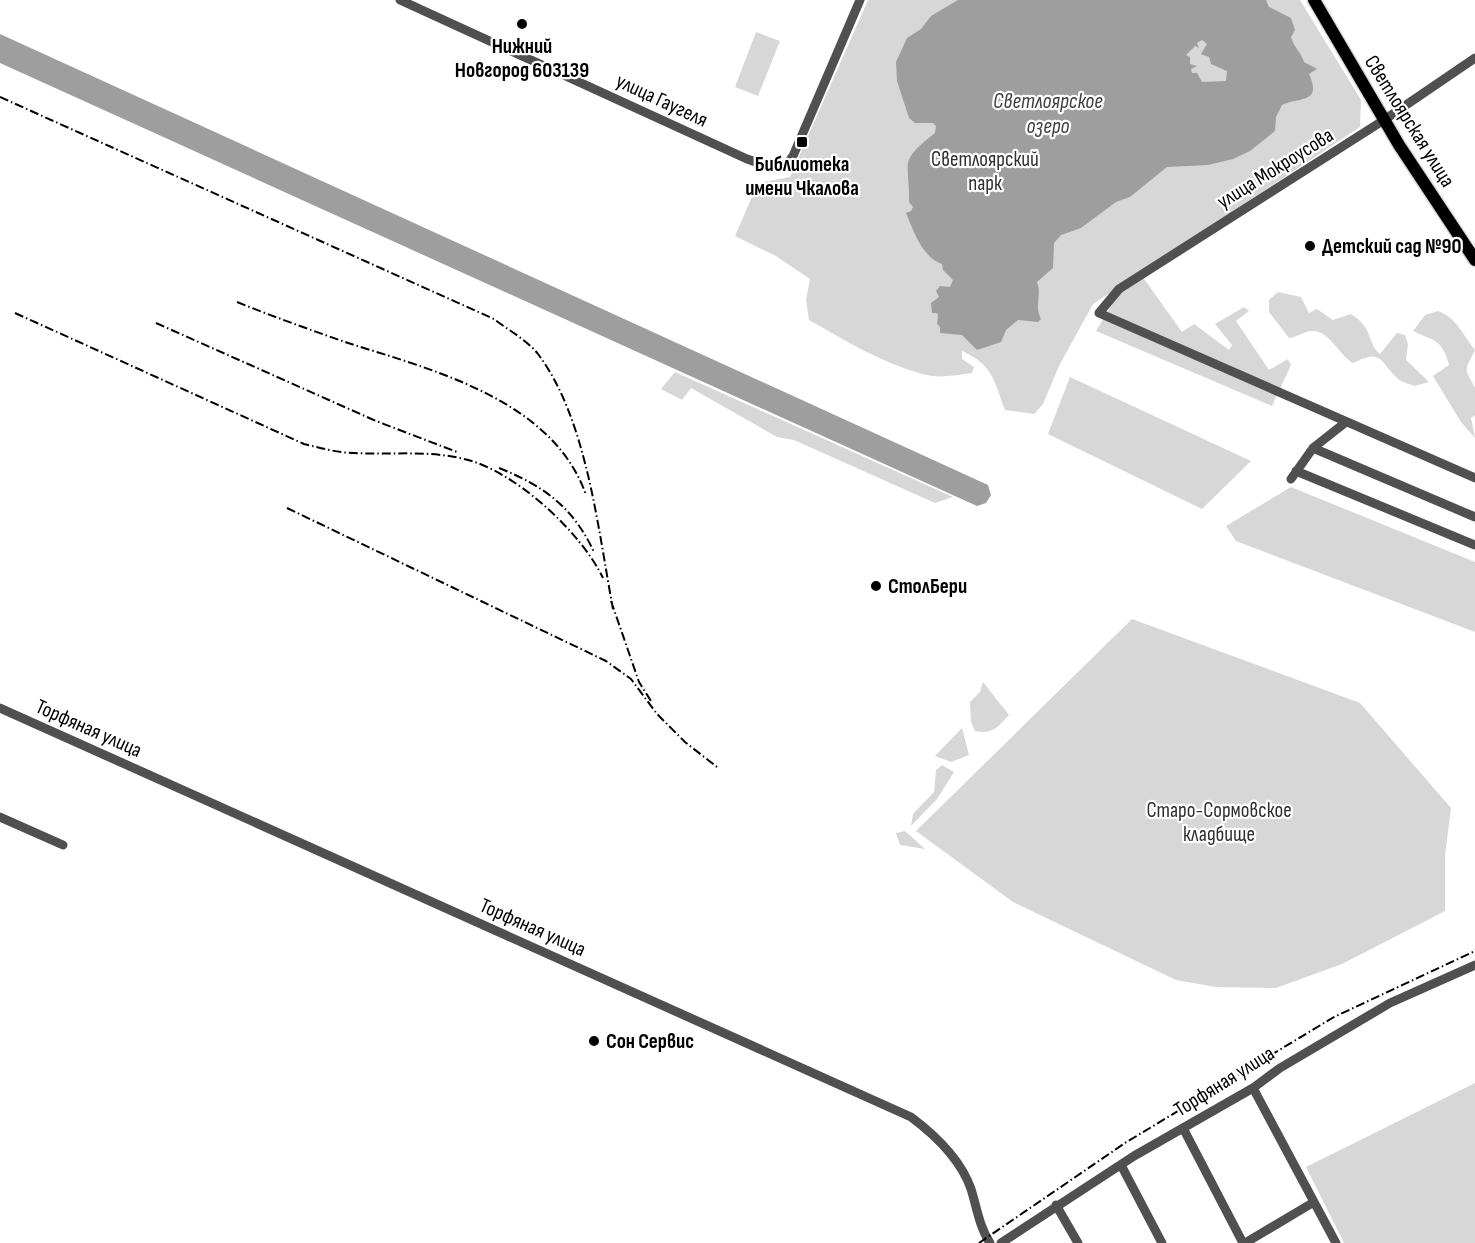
<svg xmlns="http://www.w3.org/2000/svg" width="1475" height="1243" viewBox="0 0 1475 1243" font-family="'Sofia Sans Condensed',sans-serif">
<rect width="100%" height="100%" fill="#fff"/>
<path fill="#d7d7d7" d="M868 0H1300L1361 100 1360 127 1093 304 1059 366 1043 404 1034 414 1005 410C993 379 994 366 962 351V359L974 367 972 373C956 375 938 379 922 374 882 363 844 340 809 320L806 300 810 279 776 256 735 236 758 183 790 177Z
M756 32 780 41 758 96 735 87Z
M1142 276 1182 332 1194 324 1229 350 1232 345 1215 324 1244 307 1249 311 1236 321 1269 370 1288 359 1291 365 1272 406 1096 331 1120 291Z
M1278 292 1301 297 1309 313 1317 309 1333 320 1351 314C1374 328 1367 344 1380 354L1397 333 1405 335 1408 344 1406 360 1429 382 1415 386C1409 384 1401 382 1397 378 1379 361 1383 349 1353 363 1340 356 1329 330 1312 331 1304 331 1298 337 1289 338L1269 312V300Z
M1438 311C1457 318 1462 334 1475 350L1467 366V373L1475 388V415L1471 418 1475 438 1461 422 1433 376 1449 365C1442 338 1433 341 1413 331L1425 315Z
M675 372 953 497 935 503 794 440 777 437 691 388 682 400 661 389Z
M1070 377 1251 461 1202 509 1048 434Z
M1291 487 1475 562V632L1236 541 1226 526Z
M1132 619 1360 703 1451 808 1445 855V911L1342 964 1276 988 1216 987 1176 980 1013 902 916 831Z
M983 682 1009 715C998 727 992 735 975 731L971 722 970 702 980 692Z
M962 728 969 755 951 762 935 756Z
M942 765 954 772 937 799 911 826 913 814 934 792 936 770Z
M905 831 925 849 900 845 896 833Z
M1475 1083V1243H1344L1306 1167Z"/>
<path fill="#9e9e9e" fill-rule="evenodd" d="M958 0H1266L1269 7 1291 18 1295 30 1291 37C1294 48 1301 52 1304 62L1317 69 1309 74C1323 104 1298 97 1282 105L1276 117 1275 131 1250 151 1233 159 1208 165 1167 167 1130 197 1116 202 1081 228 1061 235 1054 243 1053 268 1037 282C1042 295 1034 307 1041 319L1038 322 1018 320 1006 330 1001 342 977 350 962 335 940 333V327L937 324 938 316 937 313H932L931 303 939 297 936 291 940 286 950 287 953 280 943 270 942 264C922 257 914 232 906 213L911 211 913 207 909 202C910 160 897 163 935 133L936 126 933 123H915L909 118 897 81 896 62 907 38 921 29 931 16ZM1202 40 1207 44 1201 54 1209 57 1211 64 1227 71 1226 81 1202 82 1197 73H1192L1191 69 1197 66 1190 64V57L1186 55 1195 46 1199 48 1197 43Z
M0 34 988 485 991 495 986 503 977 506 0 63Z"/>
<g fill="none" stroke-linecap="round" stroke-linejoin="round">
<defs>
<path id="major" d="M1314 0 1399 145 1475 260"/>
</defs>
<use href="#major" stroke="#dbdbdb" stroke-width="15"/>
<path stroke="#505050" stroke-width="9" d="M400 0 747 159 773 168 787 164 793 156 860 0
M1475 58 1384 120 1119 289 1099 313 1475 478
M1313 448 1475 517
M1296 471 1475 545
M1291 479 1313 448 1346 422
M0 708 911 1117C935 1135 961 1160 971 1189 977 1208 979 1226 990 1243
M0 817 63 845
M1253 1088 1336 1243
M1183 1128 1243 1243
M1121 1165 1162 1243
M1056 1205 1078 1243
M1001 1243 1134 1156 1253 1088 1280 1068 1390 1003 1475 965
M1245 1243 1314 1202"/>
<use href="#major" stroke="#000" stroke-width="12"/>
<path stroke="#000" stroke-width="2" stroke-dasharray="9 3 1.5 3" stroke-linecap="butt" d="M0 97 494 319C508 330 527 340 538 354 587 419 598 530 613 609
M237 302C274 317 311 330 348 343 433 370 553 400 586 495
M15 313 304 444C321 448 338 453 354 453 391 455 428 450 464 459 514 470 581 532 603 578
M156 323 376 421 457 452
M499 468C544 486 573 507 594 552
M287 508 606 661 631 679 657 714 685 742 717 767
M611 601 639 682 651 701
M979 1243 1125 1143 1334 1017 1475 951"/>
</g>
<g fill="#000" stroke="#fff" stroke-width="2">
<circle cx="522" cy="24" r="6"/>
<rect x="796" y="136" width="12" height="12" rx="3"/>
<circle cx="1310" cy="246" r="6"/>
<circle cx="876" cy="586" r="6"/>
<circle cx="594" cy="1041" r="6"/>
</g>
<g text-anchor="middle" stroke-width="4.5" stroke-linejoin="round" paint-order="stroke">
<g font-size="21" font-weight="bold" fill="#000" stroke="#fff" text-anchor="start">
<text x="522" y="53" text-anchor="middle">Нижний<tspan x="522" dy="24">Новгород 603139</tspan></text>
<text x="802" y="171" text-anchor="middle">Библиотека<tspan x="802" dy="24">имени Чкалова</tspan></text>
<text x="1322" y="253">Детский сад №90</text>
<text x="888" y="593">СтолБери</text>
<text x="606" y="1048">Сон Сервис</text>
</g>
<g font-size="21" fill="#000" stroke="#fff">
<text transform="translate(662 100) rotate(25)" y="7">улица Гаугеля</text>
<text transform="translate(1410 121) rotate(58)" y="7">Светлоярская улица</text>
<text transform="translate(1275 168) rotate(-32)" y="7">улица Мокроусова</text>
<text transform="translate(89 728) rotate(24)" y="7">Торфяная улица</text>
<text transform="translate(533 927) rotate(24)" y="7">Торфяная улица</text>
<text transform="translate(1224 1081) rotate(-32)" y="7">Торфяная улица</text>
</g>
<g font-size="21" fill="#2e2e2e" stroke="#fff">
<text x="985" y="166">Светлоярский<tspan x="985" dy="24">парк</tspan></text>
<text x="1219" y="817">Старо-Сормовское<tspan x="1219" dy="24">кладбище</tspan></text>
</g>
<g font-size="22" font-style="italic" fill="#3f3f3f" stroke="#fff">
<text x="1048" y="108">Светлоярское<tspan x="1048" dy="25">озеро</tspan></text>
</g>
</g>
</svg>
